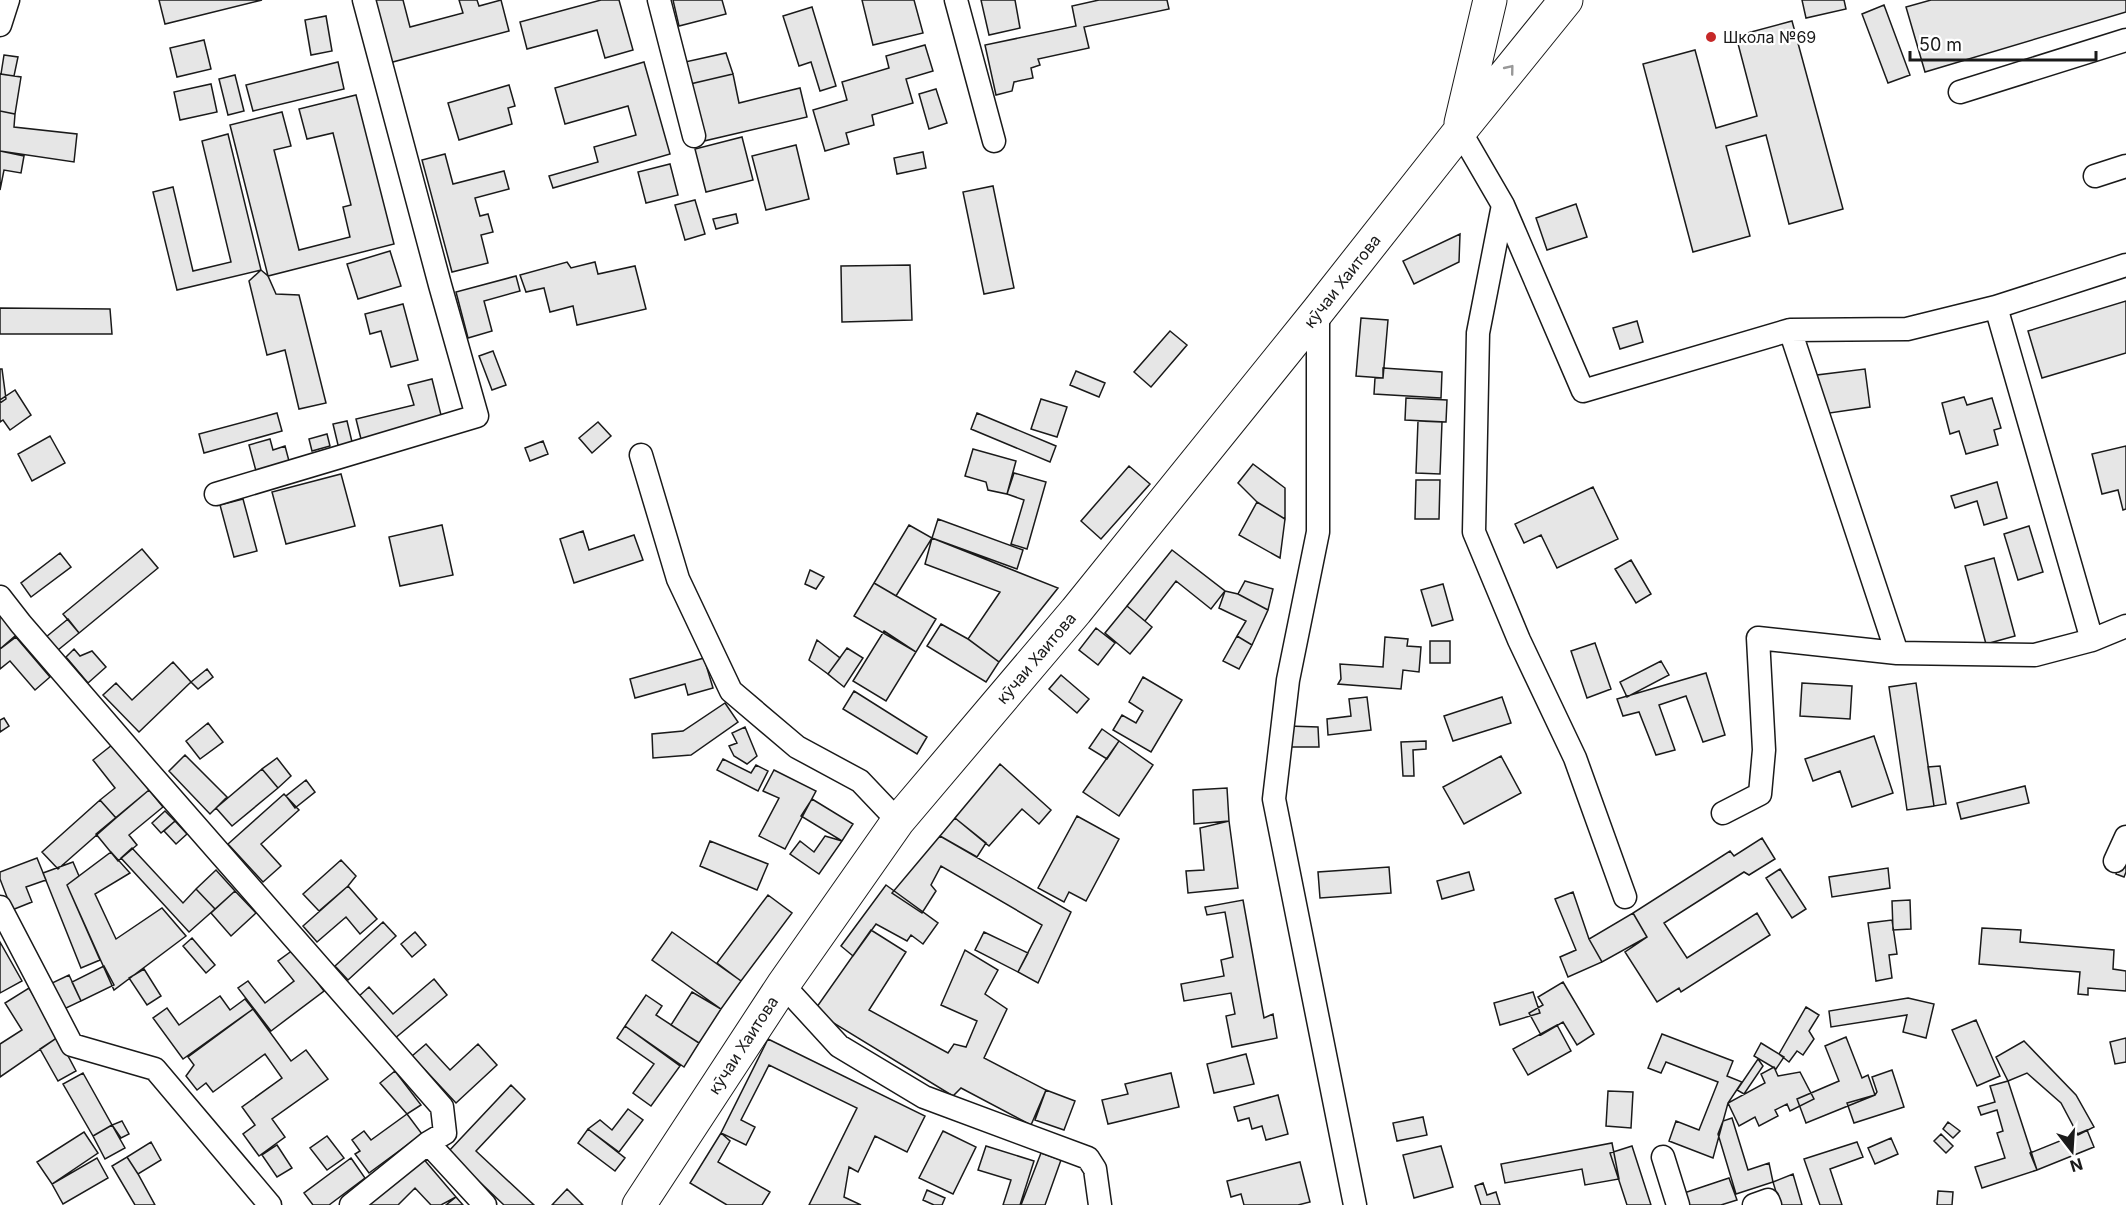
<svg xmlns="http://www.w3.org/2000/svg" width="2126" height="1205" viewBox="0 0 2126 1205" font-family="Inter,sans-serif">
<rect width="100%" height="100%" fill="#fff"/>
<path fill="#e6e6e6" stroke="#1a1a1a" stroke-width="1.5" d="M159 0H262L165 24Z
M372 0H403L410 27 463 13 459 0H477L479 6 501 0 509 31 389 63Z
M601 0H619L633 50 605 58 597 30 527 49 520 22Z
M673 0H722L726 14 679 26Z
M862 0H914L923 33 873 45Z
M981 0H1015L1020 28 989 35Z
M1099 0H1167L1169 9 1084 27 1089 48 1038 59 1040 65 1031 68 1033 78 1014 82 1012 91 996 95 985 45 1076 26 1072 6Z
M1802 0H1844L1846 9 1806 18Z
M1931 0H2126V12L1925 72 1906 7Z
M1884 5 1910 75 1888 83 1862 14Z
M812 7 836 86 820 91 811 62 799 66 783 16Z
M326 16 332 51 311 55 305 20Z
M1792 21 1843 209 1789 224 1766 135 1726 146 1750 236 1693 252 1643 64 1695 50 1716 128 1757 116 1736 36Z
M204 40 211 69 177 77 170 48Z
M925 45 933 71 906 79 913 103 872 115 874 125 846 133 849 144 825 151 813 110 847 100 842 82 889 68 886 56Z
M726 53 733 74 690 84 685 62Z
M4 55 18 57 14 76 1 74Z
M338 62 344 89 253 111 246 85Z
M644 62 670 154 553 188 549 176 598 162 594 147 636 135 628 106 565 124 555 88Z
M0 74 21 77 15 114 0 111Z
M733 74 739 103 800 88 807 117 704 141 690 84Z
M235 75 244 111 228 115 219 79Z
M211 84 217 112 180 120 174 92Z
M509 85 515 106 508 108 512 124 459 140 448 103Z
M936 89 947 123 929 129 919 94Z
M356 95 394 244 268 276 230 125 282 112 291 146 274 150 299 250 350 237 343 207 351 205 333 133 307 139 299 109Z
M0 111 15 114 14 127 77 134 74 162 0 151Z
M228 134 261 270 177 290 153 192 173 187 193 271 231 262 202 141Z
M742 137 753 180 706 192 695 149Z
M796 145 809 199 766 210 752 156Z
M0 151 24 156 21 173 4 170 0 190Z
M923 152 926 168 897 174 894 158Z
M445 154 453 184 504 171 509 189 475 198 480 216 488 214 493 232 481 235 488 263 452 272 422 160Z
M670 164 678 195 646 203 638 172Z
M993 186 1014 288 984 294 963 192Z
M695 200 705 234 685 240 675 205Z
M1576 204 1587 237 1547 250 1536 218Z
M736 214 738 223 716 229 713 219Z
M1460 234 1459 262 1414 284 1403 261Z
M390 251 401 286 358 299 347 264Z
M567 262 571 268 595 262 598 274 635 266 646 309 577 325 573 306 550 312 544 288 526 292 520 275Z
M910 265 912 320 842 322 841 266Z
M261 270 268 276 276 294 299 295 326 403 299 409 285 350 267 355 249 281Z
M516 276 520 291 484 301 492 331 468 338 456 292Z
M2126 301V353L2042 378 2028 331Z
M403 304 418 360 391 367 381 331 370 334 365 314Z
M0 308 110 309 112 334H0Z
M1361 318 1388 320 1383 378 1356 376Z
M1637 321 1643 342 1620 349 1613 328Z
M1170 331 1187 345 1151 387 1134 372Z
M493 351 506 385 492 390 479 356Z
M1383 368 1442 372 1441 398 1374 394 1375 378H1383Z
M0 369H2L6 399 0 403Z
M1865 369 1870 407 1823 414 1817 375Z
M1076 371 1105 383 1099 397 1070 385Z
M432 379 443 423 362 443 356 419 414 405 408 385Z
M15 390 31 415 10 430 3 420 0 422V400Z
M1964 397 1967 405 1992 398 2001 428 1994 430 1998 445 1966 454 1959 431 1950 434 1942 403Z
M1406 398 1447 400 1446 422 1405 420Z
M1041 399 1067 407 1057 437 1031 429Z
M277 413 282 431 204 453 199 434Z
M977 413 1056 446 1050 462 971 429Z
M347 421 353 446 339 449 333 424Z
M1418 421 1442 422 1440 474 1416 473Z
M598 422 611 436 592 453 579 438Z
M327 434 330 446 312 451 309 439Z
M50 436 65 463 32 481 18 454Z
M270 439 273 450 285 446 289 461 256 471 249 445Z
M543 441 548 454 530 461 525 448Z
M2126 446V509L2123 510 2118 490 2102 494 2092 454Z
M973 449 1016 461 1007 494 988 490 986 482 965 476Z
M1253 464 1285 488V519L1257 502 1238 483Z
M1129 466 1150 484 1101 539 1081 521Z
M1014 473 1046 482 1027 549 1011 544 1024 500 1007 494Z
M341 474 355 526 286 544 272 492Z
M1416 480H1440L1439 519H1415Z
M1997 482 2007 518 1984 525 1977 501 1955 508 1951 496Z
M1593 487 1618 539 1557 568 1541 535 1524 543 1515 524Z
M243 499 257 551 234 557 220 505Z
M1257 502 1285 519 1280 558 1239 535Z
M938 519 1023 550 1017 569 932 538Z
M442 525 453 575 400 586 389 537Z
M909 525 932 538 896 596 874 583Z
M2029 526 2043 572 2018 580 2004 534Z
M583 531 589 550 634 535 643 560 574 583 560 539Z
M932 538 1058 588 999 662 968 639 1000 592 925 564Z
M142 549 158 568 79 633 63 614Z
M1172 550 1225 591 1211 609 1176 581 1145 621 1127 606Z
M60 553 71 567 31 597 21 583Z
M1994 558 2015 636 1986 644 1965 566Z
M1631 560 1651 594 1636 603 1615 569Z
M810 570 824 577 816 589 805 584Z
M1245 581 1273 589 1268 610 1238 594Z
M874 583 936 619 916 652 854 616Z
M1443 584 1453 620 1432 626 1421 590Z
M1225 591 1238 594 1268 610 1252 645 1237 636 1246 621 1219 608Z
M0 599 25 630 0 649Z
M1127 606 1152 627 1130 654 1105 633Z
M68 619 79 633 58 650 46 637Z
M941 624 968 639 999 662 986 682 927 646Z
M1096 628 1115 643 1098 665 1079 650Z
M884 631 916 652 886 701 853 681Z
M15 636 50 677 35 690 10 661 0 669V649Z
M1237 636 1252 645 1239 669 1223 661Z
M1385 637 1408 639 1407 646 1421 647 1419 672 1403 670 1401 689 1338 684 1341 679 1340 664 1383 667Z
M817 640 840 658 828 674 809 660Z
M1430 641H1450V663H1430Z
M1595 643 1611 689 1587 698 1571 651Z
M847 648 863 658 844 687 828 674Z
M74 649 80 656 92 651 106 667 88 683 66 657Z
M704 658 713 688 688 695 685 684 635 698 630 679Z
M1661 661 1669 675 1627 697 1620 682Z
M173 662 191 682 139 732 103 695 116 683 132 700Z
M207 669 213 677 198 689 191 682Z
M1706 673 1725 735 1703 742 1686 696 1659 705 1675 750 1656 755 1639 712 1623 716 1617 699Z
M1061 675 1089 699 1077 713 1049 689Z
M1143 677 1182 700 1151 752 1113 730 1122 715 1136 723 1143 711 1129 702Z
M1802 683 1852 686 1850 719 1800 716Z
M1916 683 1934 806 1907 810 1889 687Z
M854 691 927 737 917 754 843 709Z
M1367 697 1371 730 1328 735 1327 719 1351 716 1349 699Z
M1502 697 1511 723 1453 741 1444 716Z
M725 703 738 722 691 755 653 758 652 734 683 731Z
M4 718 9 726 0 732V720Z
M208 723 223 742 200 759 186 741Z
M1288 726 1318 727 1319 747H1287Z
M745 727 757 756 747 764 734 756 729 746 737 743 732 733Z
M1102 729 1119 741 1107 759 1089 748Z
M1874 736 1893 793 1852 807 1840 771 1813 781 1805 759Z
M1119 741 1153 765 1119 816 1083 792Z
M1426 741V749L1413 750 1414 776H1403L1401 742Z
M112 745 149 790 116 818 100 800 115 788 93 760Z
M185 755 227 797 210 814 169 771Z
M1501 756 1521 793 1464 824 1443 787Z
M277 758 291 776 278 788 262 769Z
M723 759 751 773 756 765 768 771 758 791 717 770Z
M1000 764 1051 810 1039 824 1022 809 989 846 955 818Z
M1940 766 1946 804 1934 806 1928 767Z
M262 769 278 788 232 826 216 808Z
M774 770 816 791 785 849 759 836 779 798 763 791Z
M306 780 315 792 295 808 286 796Z
M2025 786 2029 803 1961 819 1957 803Z
M1227 788 1229 821 1194 824 1193 790Z
M149 790 163 807 129 835 137 845 118 861 96 834Z
M284 794 299 810 261 844 281 866 263 882 228 844Z
M812 799 853 824 842 841 801 816Z
M100 800 116 818 58 869 42 852Z
M165 811 175 821 161 833 152 823Z
M1077 816 1119 839 1086 901 1069 892 1064 902 1038 888Z
M955 818 986 843 977 857 940 836Z
M175 821 187 834 176 844 164 831Z
M1229 821 1238 888 1188 893 1186 871 1204 870 1200 828Z
M825 836 842 841 819 874 790 854 800 841 814 852Z
M940 836 1071 912 1038 983 1018 972 1042 925 941 866 931 885 936 891 922 913 892 893Z
M1762 838 1775 859 1749 875 1744 872 1664 923 1687 958 1757 913 1770 935 1681 992 1679 988 1657 1002 1625 952 1647 937 1633 913 1730 851 1734 856Z
M710 841 768 864 757 890 700 866Z
M2126 846V872L2124 877 2116 874Z
M132 848 183 903 196 889 215 909 189 932 121 858Z
M111 852 130 873 95 894 116 939 162 908 186 936 114 990 67 885Z
M37 858 46 880 26 887 32 902 12 910 0 879V872Z
M341 860 356 876 348 886 319 911 303 894Z
M73 862 79 876 67 885 100 960 81 968 43 873Z
M1389 867 1391 893 1320 898 1318 872Z
M1888 868 1890 888 1832 897 1829 877Z
M1780 869 1806 909 1792 918 1766 878Z
M216 870 235 891 215 909 196 889Z
M1469 872 1474 890 1442 899 1437 881Z
M886 885 938 923 923 944 911 935 907 941 876 924 853 956 841 946Z
M348 886 377 919 360 934 346 917 317 942 303 926Z
M235 891 256 913 231 936 211 913Z
M1573 892 1589 939 1602 962 1568 977 1560 957 1576 950 1555 899Z
M768 895 792 913 741 981 717 963Z
M1243 900 1264 1018 1273 1014 1277 1038 1232 1047 1226 1016 1235 1014 1231 993 1184 1001 1181 984 1224 976 1221 960 1233 957 1225 912 1207 915 1205 907Z
M1910 900 1911 929 1893 930 1892 901Z
M1633 913 1647 937 1602 962 1589 939Z
M1892 920 1897 954 1889 955 1892 978 1876 981 1868 923Z
M383 922 396 936 348 980 335 966Z
M1982 928 2021 930 2020 942 2114 950 2113 969 2126 971V991L2088 988V995L2078 994 2080 972 1979 964Z
M871 930 906 952 869 1010 948 1053 954 1044 966 1047 977 1021 941 1005 965 950 998 970 985 994 1007 1009 984 1058 1046 1090 1031 1125 961 1088 953 1096 814 1011Z
M415 932 426 945 412 957 401 944Z
M672 932 741 981 721 1009 652 960Z
M984 932 1028 953 1018 972 975 950Z
M192 938 215 965 206 973 183 946Z
M0 942 22 981 0 993Z
M293 950 324 991 271 1031 238 988 248 981 265 1003 294 981 278 961Z
M104 966 114 985 81 1001 72 982Z
M144 969 161 996 147 1005 129 978Z
M69 975 81 1001 64 1009 52 983Z
M434 979 447 995 394 1039 358 997 369 987 393 1014Z
M1563 982 1594 1034 1577 1045 1563 1022 1541 1035 1529 1013 1543 1005 1538 997Z
M29 988 58 1037 0 1077V1044L22 1030 5 1003Z
M692 992 721 1009 699 1043 671 1025Z
M1533 992 1540 1013 1500 1025 1494 1003Z
M646 995 662 1006 656 1015 699 1043 684 1067 625 1026Z
M220 996 230 1010 245 999 253 1009 183 1059 153 1018 167 1008 179 1025Z
M1908 998 1934 1004 1926 1038 1903 1032 1907 1015 1831 1027 1829 1011Z
M1806 1007 1819 1015 1809 1031 1814 1039 1803 1055 1797 1051 1789 1062 1779 1054Z
M253 1009 291 1061 306 1050 328 1079 272 1119 285 1137 259 1156 243 1134 255 1125 242 1107 282 1078 265 1054 213 1092 206 1083 197 1090 186 1076 194 1065 188 1057Z
M1976 1020 2000 1076 1977 1086 1952 1030Z
M1557 1025 1571 1051 1528 1075 1513 1049Z
M625 1026 680 1066 651 1106 633 1093 654 1064 617 1038Z
M1662 1034 1733 1061 1727 1076 1742 1082 1728 1103 1713 1158 1669 1141 1676 1121 1699 1130 1718 1082 1666 1062 1661 1073 1648 1068Z
M58 1037 76 1071 58 1081 40 1049Z
M1846 1037 1862 1078 1868 1075 1875 1095 1806 1123 1797 1099 1839 1081 1825 1046Z
M2126 1038V1062L2115 1064 2110 1042Z
M768 1039 925 1116 907 1152 875 1136 858 1172 849 1167 844 1197 861 1205H809L857 1108 769 1065 741 1120 755 1127 746 1145 721 1133Z
M2024 1041 2076 1095 2094 1127 2078 1135 2061 1103 2027 1073 2008 1081 1996 1057Z
M1761 1043 1784 1057 1776 1069 1754 1056Z
M426 1044 450 1070 478 1044 497 1065 456 1103 412 1056Z
M1246 1054 1254 1084 1214 1093 1207 1064Z
M1758 1059 1763 1066 1744 1094 1737 1090Z
M1774 1067 1778 1076 1800 1072 1814 1099 1790 1111 1787 1104 1775 1110 1778 1116 1759 1126 1755 1117 1739 1126 1728 1103 1765 1083 1761 1074Z
M1892 1070 1904 1107 1854 1123 1847 1103 1875 1095 1877 1092 1872 1077Z
M395 1071 421 1105 407 1114 380 1083Z
M83 1073 112 1125 93 1136 63 1084Z
M1171 1073 1179 1107 1108 1124 1102 1100 1128 1094 1125 1084Z
M2008 1081 2037 1170 1982 1188 1975 1167 2005 1158 1997 1133 2003 1131 1997 1110 1981 1115 1978 1107 1995 1102 1990 1086Z
M511 1085 525 1099 476 1151 534 1205H504L448 1152Z
M1046 1090 1075 1101 1064 1130 1035 1120Z
M1608 1091 1633 1092 1631 1128 1606 1126Z
M1278 1095 1288 1134 1266 1140 1262 1126 1252 1129 1249 1118 1238 1121 1234 1107Z
M628 1109 643 1120 619 1152 588 1129 600 1120 612 1130Z
M407 1114 422 1134 369 1173 355 1154 360 1151 352 1140 364 1131 371 1140Z
M1423 1117 1427 1135 1397 1141 1393 1123Z
M1732 1118 1748 1170 1769 1163 1773 1182 1736 1194 1718 1134 1723 1121Z
M122 1121 129 1134 121 1138 112 1125Z
M1948 1122 1960 1131 1953 1138 1943 1129Z
M112 1125 125 1148 105 1159 93 1136Z
M588 1129 625 1158 615 1171 578 1143Z
M2087 1130 2094 1147 2037 1170 2030 1153Z
M943 1131 976 1147 953 1194 919 1178Z
M84 1132 98 1153 52 1184 37 1162Z
M721 1133 730 1141 718 1162 770 1192 762 1205H727L690 1183Z
M1941 1134 1953 1146 1946 1153 1934 1141Z
M327 1136 344 1158 327 1170 310 1148Z
M1891 1138 1898 1154 1875 1164 1868 1148Z
M151 1142 161 1160 138 1174 127 1157Z
M1857 1142 1863 1157 1830 1169 1842 1205H1820L1804 1159Z
M1612 1143 1619 1179 1585 1185 1582 1169 1505 1183 1501 1164Z
M277 1145 292 1168 277 1177 262 1155Z
M986 1146 1034 1161 1020 1205H1003L1011 1180 978 1170Z
M1441 1146 1453 1187 1414 1198 1403 1155Z
M1632 1146 1651 1205H1627L1610 1153Z
M1041 1153 1061 1160 1045 1205H1021Z
M421 1156 456 1197 441 1205H431L415 1188 398 1205H367Z
M127 1157 138 1174 155 1205H135L112 1166Z
M97 1158 108 1178 63 1204 52 1184Z
M351 1158 365 1178 329 1205H313L304 1193Z
M1300 1162 1310 1202 1298 1205H1244L1241 1194 1231 1197 1227 1181Z
M1793 1174 1802 1205H1780L1773 1182Z
M1729 1178 1737 1200 1721 1205H1685L1681 1194Z
M1483 1183 1487 1195 1496 1192 1500 1205H1481L1475 1186Z
M567 1189 583 1205H552Z
M927 1190 945 1198 942 1205H934L923 1200Z
M1938 1191 1953 1192 1952 1205H1937Z
M456 1197 463 1205H446Z"/>
<g fill="none" stroke-linecap="round" stroke-linejoin="round">
<defs>
<path id="minor" d="M659 0 694 136
M956 0 994 141
M0 25 8 0
M1960 92 2126 40
M1460 131 1503 205 1583 391 1790 330 1907 329 1996 307 2092 640
M2095 176 2126 166
M1503 205 1478 333 1474 532 1519 640 1575 758 1625 897
M1996 307 2126 265
M1318 311V532L1288 680 1274 799 1355 1205
M1790 330 1897 653 2035 655 2092 640 2126 626
M641 455 678 579 731 691 797 747 860 781 898 821
M216 494 477 416 440 285 364 0
M0 597 21 624 154 778 442 1107 445 1133 428 1143 485 1205
M1723 813 1760 794 1764 750 1758 638 1897 653
M2115 861 2126 837
M0 907 72 1045 155 1069 270 1205
M783 985 839 1046 924 1097 1088 1158 1095 1169 1100 1205
M1663 1157 1678 1205
M351 1205 428 1143
M1754 1205 1768 1200 1770 1205"/>
<path id="primary" d="M1461 123 1490 0
M639 1205 783 985 898 821 1076 611 1318 311 1460 131 1566 0"/>
</defs>
<use href="#minor" stroke="#1a1a1a" stroke-width="25"/>
<use href="#primary" stroke="#1a1a1a" stroke-width="35"/>
<use href="#minor" stroke="#fff" stroke-width="22"/>
<use href="#primary" stroke="#fff" stroke-width="33"/>
</g>
<defs><path id="oneway-chevron" d="M-2-3.5L2.5 0L-2 3.5" fill="none" stroke-width="1.6" stroke-linecap="round" stroke-linejoin="round" transform="scale(1.5)"/></defs>
<use stroke="#989898" href="#oneway-chevron" transform="translate(1510 69) rotate(-51)"/>
<circle fill="#c62828" stroke="#fff" stroke-width="2" cx="1711" cy="37" r="6"/>
<g text-anchor="middle" stroke-width="4.5" stroke-linejoin="round" paint-order="stroke">
<g font-size="16" fill="#1a1a1a" stroke="#fff" text-anchor="start">
<text x="1723" y="43">Школа №69</text>
</g>
<g font-size="16" fill="#1a1a1a" stroke="#fff">
<text transform="translate(1342 281) rotate(-52)" y="6">кӯчаи Хаитова</text>
<text transform="translate(1036 658) rotate(-50)" y="6">кӯчаи Хаитова</text>
<text transform="translate(743 1045) rotate(-57)" y="6">кӯчаи Хаитова</text>
</g>
</g>
<g transform="translate(2072 1151) rotate(163)" stroke="#ffffff" stroke-width="4.5" paint-order="stroke">
<path d="M0-4.5L10 22L0 15L-10 22Z" fill="#1a1a1a"/>
<text y="-9" font-size="16" font-weight="bold" text-anchor="middle" fill="#1a1a1a">N</text>
</g>
<path d="M1910 51v9h186v-9" fill="none" stroke="#1a1a1a" stroke-width="3"/>
<text x="1919" y="51" font-size="18" fill="#1a1a1a" stroke="#ffffff" stroke-width="4.5" paint-order="stroke">50 m</text>
</svg>
